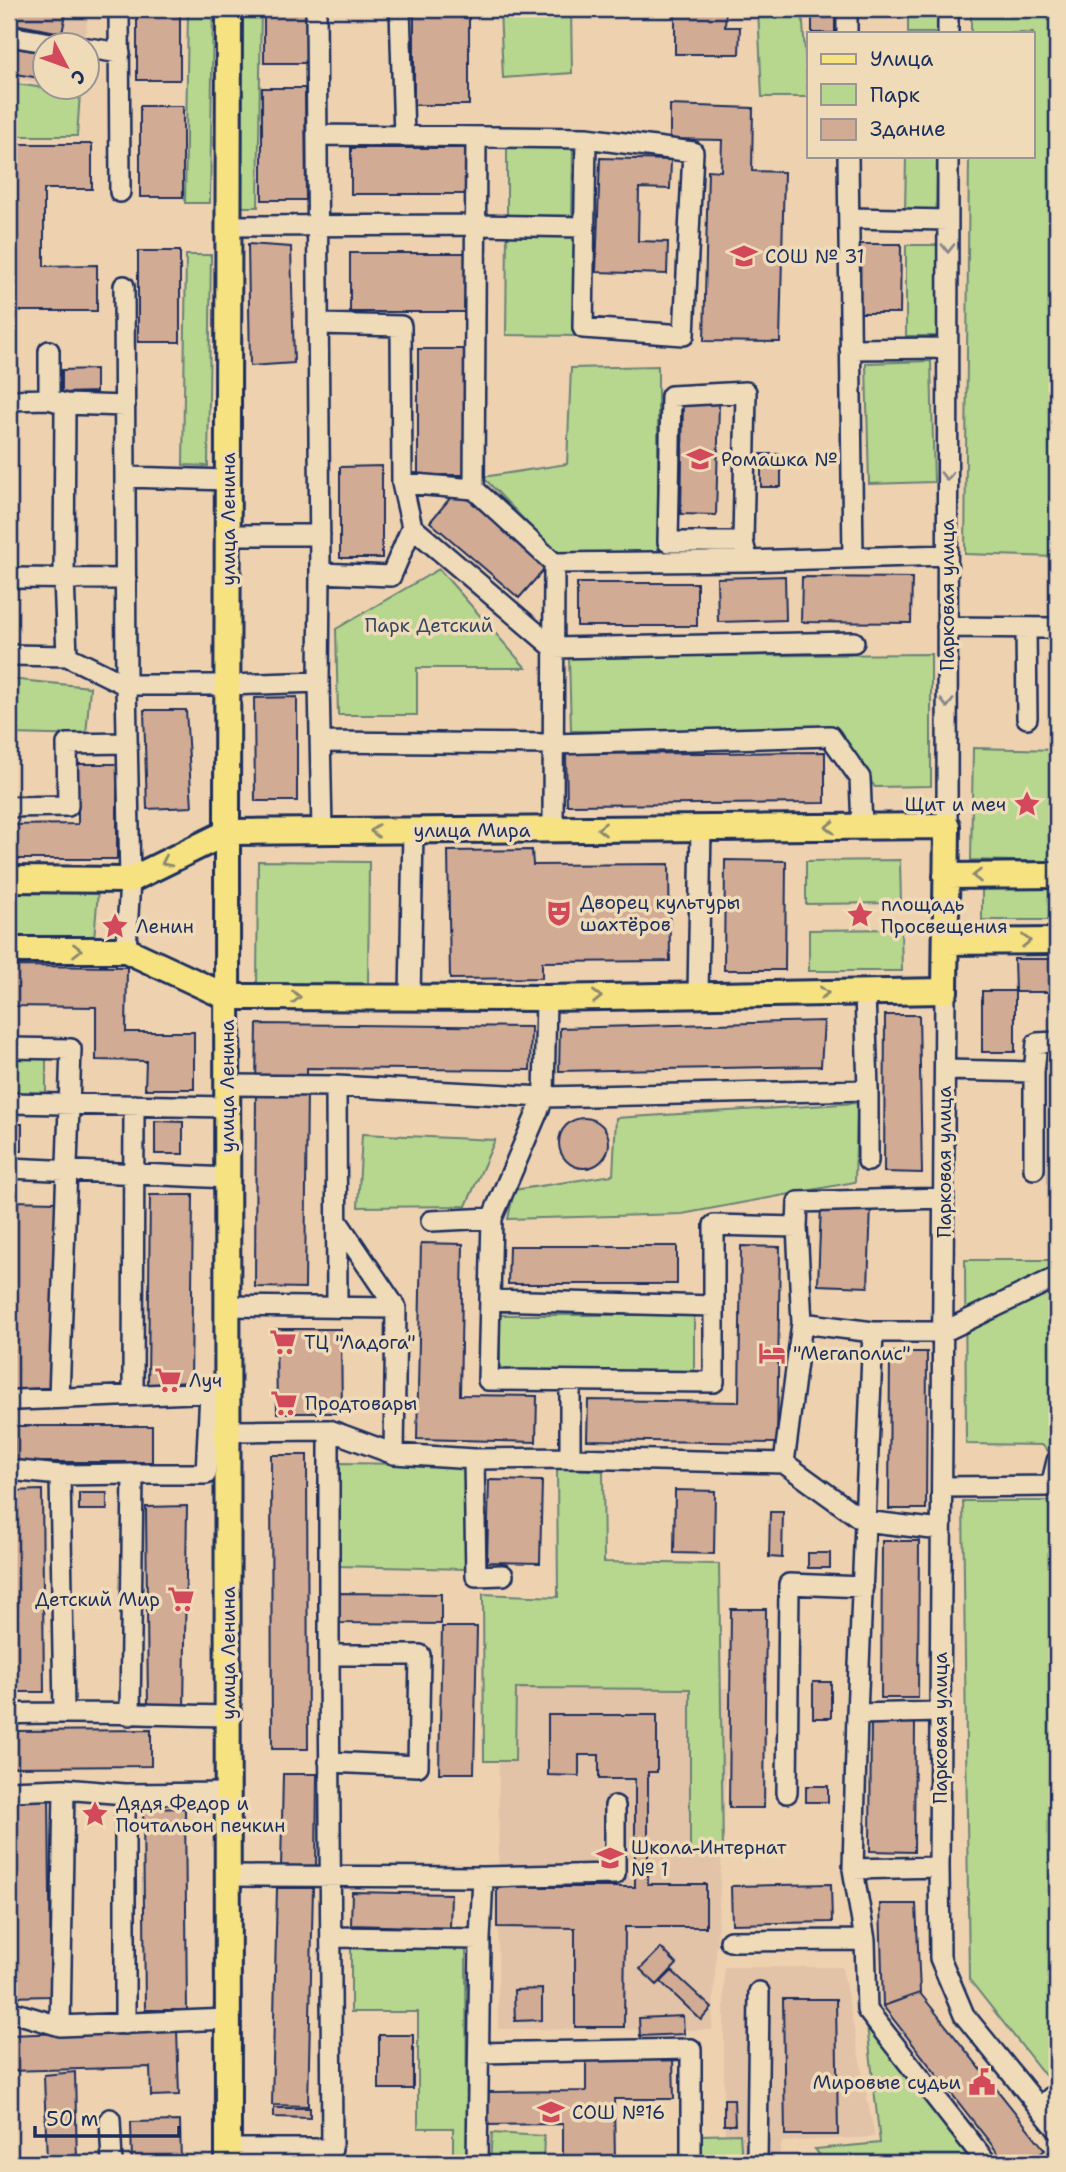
<svg xmlns="http://www.w3.org/2000/svg" width="1066" height="2172" viewBox="0 0 1066 2172" font-family="'Shantell Sans',sans-serif">
<rect width="100%" height="100%" fill="#eed2b0"/>
<filter id="ink" filterUnits="userSpaceOnUse"><feTurbulence type="fractalNoise" baseFrequency=".0143" numOctaves="2"/><feDisplacementMap in="SourceGraphic" scale="14" xChannelSelector="R" yChannelSelector="G"/><feConvolveMatrix kernelMatrix="1 2 1 2 8 2 1 2 1" color-interpolation-filters="sRGB"/></filter>
<g filter="url(#ink)">
<path fill="#e2c3a7" d="M9 9H88L85 45 46 46 45 83 9 77Z
M499 1687 731 1688 712 2030 498 2029Z
M724 1967H842L875 2137 782 2142 779 2156 751 2163H726L724 2099Z"/>
<path fill="#b7d68e" stroke="#698276" stroke-width="2" d="M188 9H213L210 203H185Z
M235 9H261L258 207H233Z
M500 9H571L572 73 503 78Z
M758 9H802L808 97H762Z
M908 9H939V33H908Z
M971 9H1057V557L965 554 969 156H1033V33H971Z
M9 83 80 93 77 136H9Z
M507 145 573 146 572 221H507Z
M906 156H937L936 214 905 213Z
M507 231 578 233 576 336 506 335Z
M906 245H939V336H906Z
M186 255H211L208 466 183 465Z
M931 361 934 482 869 484 866 363Z
M658 366V558H561L483 477 567 464 571 368Z
M439 569 526 668H417V715H338L336 629Z
M931 654V786L875 787 834 730 571 731 569 657Z
M9 679 90 687 86 736 13 734Z
M973 748 1057 750V862L971 860Z
M900 860 901 903 806 904V861Z
M258 861 369 862 368 988 257 987Z
M982 885 1057 886V920H982Z
M9 891H98L94 940 9 939Z
M901 929 902 971H809V930Z
M9 1056H46V1094L9 1093Z
M857 1103 855 1182 682 1214 508 1219 514 1190 613 1175 616 1118Z
M362 1134 495 1140 466 1206 358 1207Z
M965 1260H1057V1459L1042 1445 966 1444Z
M500 1315H694V1373L500 1372Z
M340 1463 469 1465 467 1569 338 1566Z
M557 1468 603 1471 604 1562 719 1564 723 1851H690V1689L516 1688 515 1761H484L483 1594 558 1597Z
M963 1501H1052L1057 1507V2077L1051 2083 969 1979Z
M351 1942H466L467 2163H453V2128H418V2012H351Z
M867 2025 974 2163H826L815 2149 880 2143Z
M492 2133 544 2136 543 2163H490Z
M740 2134 742 2163H701V2135Z"/>
<path fill="#d2ab95" stroke="#1b2f5e" stroke-width="2" d="M9 9H67L62 33 9 23Z
M137 9H180V80H137Z
M264 9H306V63H264Z
M414 9H469V105H414Z
M675 9H726L725 27H740L739 54H675Z
M812 9H835V33H812Z
M9 47 46 53V79L9 73Z
M262 88H305L306 200H262Z
M670 105 753 108 752 171 784 172 780 342 704 341 708 170 721 171 722 140 670 139Z
M140 106H183V197H140Z
M9 144H92V189H44V266L97 265V311H9Z
M351 148H466V194H351Z
M600 158 671 160 670 189 639 188 638 241 668 242 667 274 596 272Z
M248 244 291 247 294 363 250 366Z
M860 244H901L900 313H859Z
M138 251H180V342H138Z
M350 253H466V312H350Z
M418 349H466V475H418Z
M96 369V392L62 393V370Z
M683 403 719 404 716 515 681 514Z
M761 454H781V487H761Z
M382 466V558H340V467Z
M457 490 547 566 519 598 430 522Z
M785 576 786 620 718 622 717 578Z
M802 577 912 578 911 623 801 622Z
M577 583H697V626H577Z
M297 697V801H255L254 698Z
M144 710H186L192 807 147 809Z
M825 752V803L567 805 566 754Z
M78 764H117V859H9V825L78 824Z
M532 850 533 865 669 864 670 961 542 962V978L450 979 448 851Z
M725 860 786 861 785 970H724Z
M1014 959H1057V992H1015Z
M9 966 127 967 126 1032H194V1089H145L146 1061 96 1060V1007L9 1006Z
M982 991H1015V1052H982Z
M885 1015H919L922 1173 884 1172Z
M824 1021 821 1066 559 1071 560 1028Z
M257 1024 531 1027 530 1070 307 1068V1086H256Z
M1052 1079H1057V1230H1054Z
M256 1086H307L305 1288 255 1287Z
M559 1143a25 25 0 1 1 50 0a25 25 0 1 1-50 0Z
M155 1121 183 1122V1154H155Z
M9 1124H22V1151H9Z
M150 1195H193L191 1386 148 1385Z
M12 1201 56 1202 53 1392H10Z
M821 1204 871 1205 868 1287 818 1285Z
M421 1243 463 1244 460 1395 537 1396 536 1442 417 1439Z
M509 1246H677V1284H508Z
M741 1246 780 1247 777 1443 587 1440 588 1400 739 1402Z
M276 1329H341L342 1413H277Z
M890 1352H927L926 1509H889Z
M15 1426H152V1462H15Z
M271 1455H307L308 1749H272Z
M489 1480 542 1481 540 1563 487 1562Z
M42 1490 44 1692H9V1491Z
M675 1490 715 1491 714 1554 674 1553Z
M79 1493H107V1510H79Z
M187 1506 184 1710 148 1708 146 1507Z
M770 1512H783L782 1558 769 1557Z
M882 1541H919L918 1698H881Z
M808 1553H830V1568H808Z
M339 1593 441 1594V1624L339 1623Z
M731 1609H766L764 1808H729Z
M442 1627H477L474 1773H439Z
M813 1682H831V1718H813Z
M548 1715H657V1772H648V1884H706V1927H625L624 2027H575V1928L497 1927V1887H635V1779H599V1755H579V1776L548 1775Z
M871 1720 915 1721 914 1852 870 1851Z
M151 1730V1766L13 1767V1731Z
M283 1774H317L316 1869 281 1868Z
M806 1786H828V1802H806Z
M9 1795H49L51 1996 10 1997Z
M185 1808 187 2010H145L143 1809Z
M831 1884 832 1922 732 1924 731 1886Z
M277 1888H313L308 2106 272 2105Z
M352 1892 451 1894 450 1928 351 1925Z
M880 1904H916L920 1993 883 2006Z
M661 1948 677 1964 657 1985 640 1969Z
M672 1971 712 2008 701 2020 661 1982Z
M542 1989V2020L515 2021 514 1990Z
M920 1993 1045 2150 1029 2163H1006L883 2006Z
M783 1999H836L838 2135H785Z
M683 2016 684 2034 640 2036 639 2018Z
M177 2029 179 2095 151 2096 150 2067 9 2071V2035Z
M379 2035H413V2089H379Z
M673 2057 674 2099H614L615 2163H563V2124L487 2125V2092L586 2091V2058Z
M75 2072 77 2163H47L44 2075Z
M724 2099H734L735 2125H724Z
M274 2108H310V2118L274 2117Z
M180 2121 181 2163H132L131 2122Z"/>
<g fill="none" stroke-linecap="round" stroke-linejoin="round">
<defs>
<path id="minor" d="M119 9 120 192
M316 9 320 573 319 682 322 832
M400 9 404 136
M847 9V33
M948 33V9
M9 36 70 46
M88 48 120 53
M317 135 586 138 693 152 684 335 583 328 586 138
M848 156 853 557
M849 218 948 220
M229 226 475 225 585 227
M124 286 126 685 130 880 126 950
M319 324 401 326 402 483 474 489 554 563 748 561 947 555
M850 349 947 348
M49 399V351
M9 400 49 399 65 404 64 578 67 656
M65 404 125 406
M126 477 228 480
M402 483 412 527 554 648 854 642
M474 489 476 137
M228 535H320
M743 542H668L671 396 746 392 743 542 748 561
M320 573 391 576 412 527
M9 578 126 579
M947 627 1057 628
M1026 628 1027 718
M9 655 67 656 126 685H228L319 682
M322 742 553 744 830 736 860 778 862 827
M9 807 68 806 67 744 126 743
M947 826 948 156
M553 829 554 563
M945 991 939 1867 940 1958 964 2015 1057 2129
M865 992 868 1090
M698 994 701 828
M410 998 413 831
M9 1048 71 1049 59 1398
M945 1070 1034 1072
M227 1085 336 1086
M9 1103 227 1107
M9 1168 228 1178
M1034 1169V1072L1037 1043 1057 1042
M492 1218 544 1097 546 998
M337 1221 396 1308 394 1454
M431 1221 492 1218 488 1380 714 1382V1225L797 1227
M490 1300 714 1306
M228 1306 396 1308
M337 1307 336 1086 544 1097 868 1090V1161
M873 1332 802 1323 797 1227 798 1202 944 1198
M570 1381V1458L784 1463 802 1323
M133 1395 134 1105
M17 1400 220 1392
M228 1431 329 1430 394 1454 474 1459
M784 1463 864 1521 941 1530
M9 1470 60 1475 133 1474
M60 1475 64 1712
M942 1487 1051 1486 1057 1461
M503 1575 476 1576 474 1459 570 1458
M329 1655H420L418 1766 329 1762
M940 1712 857 1714 873 1332H943L1057 1277
M9 1714C82 1711 155 1715 228 1716
M130 1715 133 1474H206L210 1392
M9 1791 64 1789 125 1794 227 1793
M787 1793 789 1584 863 1587
M125 1794V2024
M939 1867 853 1869 865 1940 867 2010 987 2163
M853 1869 857 1714
M228 1876 483 1877 615 1874V1806
M331 1937 480 1939 483 1877
M730 1941 865 1940
M9 2011 60 2026 228 2019
M60 2026 64 1789
M479 2053 691 2049V2163
M1040 2108 1057 2092
M110 2119 112 2163
M228 2149H332L329 1655V1430
M477 2163 480 1939
M757 2163 759 1992
M1053 2163 1057 2160"/>
<path id="major" d="M946 876 1057 875
M9 879 130 880 228 832 947 826 945 991 546 998 227 997 126 950H9
M946 942 1057 941
M228 2163 227 818 229 9"/>
</defs>
<use href="#minor" stroke="#1b2f5e" stroke-width="24"/>
<use href="#major" stroke="#1b2f5e" stroke-width="30"/>
<use href="#minor" stroke="#f0dbb9" stroke-width="19"/>
<use href="#major" stroke="#f7e281" stroke-width="24"/>
</g>
<defs><path id="oneway-chevron" d="M-2-3.5L2.5 0L-2 3.5" fill="none" stroke-width="1.6" stroke-linecap="round" stroke-linejoin="round" transform="scale(1.75)"/></defs>
<g stroke="#86858c">
<use href="#oneway-chevron" transform="translate(948 248) rotate(90)"/>
<use href="#oneway-chevron" transform="translate(947 476) rotate(90)"/>
<use href="#oneway-chevron" transform="translate(947 703) rotate(90)"/>
</g>
<g stroke="#898870">
<use href="#oneway-chevron" transform="translate(830 827) rotate(179)"/>
<use href="#oneway-chevron" transform="translate(602 829) rotate(180)"/>
<use href="#oneway-chevron" transform="translate(375 831) rotate(179)"/>
<use href="#oneway-chevron" transform="translate(166 862) rotate(154)"/>
<use href="#oneway-chevron" transform="translate(977 876) rotate(180)"/>
<use href="#oneway-chevron" transform="translate(1026 941) rotate(-1)"/>
<use href="#oneway-chevron" transform="translate(77 950)"/>
<use href="#oneway-chevron" transform="translate(824 993) rotate(-1)"/>
<use href="#oneway-chevron" transform="translate(296 997)"/>
<use href="#oneway-chevron" transform="translate(597 997) rotate(-1)"/>
</g>
</g>
<defs>
<symbol id="school-bare" viewBox="-9 -9 18 18"><path d="M0-5L7-2L0 1L-7-2ZM-4 1L0 2.5L4 1V4Q0 6-4 4Z" fill="#d1495b" stroke="#f0dbb9" stroke-width="2.5" paint-order="stroke"/></symbol>
<symbol id="sight-bare" viewBox="-9 -9 18 18"><path d="M0-6L1.8-2.2L6-1.7L2.9 1.2L3.7 5.4L0 3.3L-3.7 5.4L-2.9 1.2L-6-1.7L-1.8-2.2Z" fill="#d1495b" stroke="#f0dbb9" stroke-width="2.5" paint-order="stroke"/></symbol>
<symbol id="theatre-bare" viewBox="-9 -9 18 18"><path d="M-5-5.5Q0-4 5-5.5V0Q5 5 0 6Q-5 5-5 0ZM-3.3-2.5H-1v1.5H-3.3ZM1-2.5H3.3v1.5H1ZM-2.8 1Q0 5.5 2.8 1Z" fill="#d1495b" stroke="#f0dbb9" stroke-width="2.5" paint-order="stroke"/></symbol>
<symbol id="supermarket-bare" viewBox="-9 -9 18 18"><path d="M-6-5.5h2.5l.6 2H6L4.5 2H-2.5L-4.4-4H-6ZM-1.5 3.2a1.3 1.3 0 1 0 .1 0ZM3 3.2a1.3 1.3 0 1 0 .1 0Z" fill="#d1495b" stroke="#f0dbb9" stroke-width="2.5" paint-order="stroke"/></symbol>
<symbol id="hotel-bare" viewBox="-9 -9 18 18"><path d="M-6-4.5h1.5V1H6V5H4.5V3h-9V5H-6ZM-4 0a1.8 1.8 0 1 1 3.6 0ZM.5 0V-2.5h3Q6-2.5 6 0Z" fill="#d1495b" stroke="#f0dbb9" stroke-width="2.5" paint-order="stroke"/></symbol>
<symbol id="civic-bare" viewBox="-9 -9 18 18"><path d="M-.6-6.5H3V-4.5H.6V-3L4-1V1h2V6H-6V1h2V-1L-.6-3ZM-1.2 2.5V6h2.4V2.5Z" fill="#d1495b" stroke="#f0dbb9" stroke-width="2.5" paint-order="stroke"/></symbol>
</defs>
<g fill-rule="evenodd">
<use href="#school-bare" x="725" y="237" width="38" height="38"/>
<use href="#school-bare" x="681" y="440" width="38" height="38"/>
<use href="#sight-bare" x="1008" y="785" width="38" height="38"/>
<use href="#theatre-bare" x="540" y="894" width="38" height="38"/>
<use href="#sight-bare" x="841" y="896" width="38" height="38"/>
<use href="#sight-bare" x="96" y="907" width="38" height="38"/>
<use href="#supermarket-bare" x="264" y="1323" width="38" height="38"/>
<use href="#hotel-bare" x="753" y="1334" width="38" height="38"/>
<use href="#supermarket-bare" x="149" y="1361" width="38" height="38"/>
<use href="#supermarket-bare" x="265" y="1384" width="38" height="38"/>
<use href="#supermarket-bare" x="162" y="1580" width="38" height="38"/>
<use href="#sight-bare" x="76" y="1795" width="38" height="38"/>
<use href="#school-bare" x="591" y="1839" width="38" height="38"/>
<use href="#civic-bare" x="963" y="2063" width="38" height="38"/>
<use href="#school-bare" x="532" y="2093" width="38" height="38"/>
</g>
<g text-anchor="middle" stroke-width="7" stroke-linejoin="round" paint-order="stroke">
<g font-size="19" fill="#1b2f5e" stroke="#f0dbb9" text-anchor="start">
<text x="765" y="263">СОШ № 31</text>
<text x="721" y="466">Ромашка №</text>
<text x="1006" y="811" text-anchor="end">Щит и меч</text>
<text x="580" y="909">Дворец культуры<tspan x="580" dy="22">шахтёров</tspan></text>
<text x="881" y="911">площадь<tspan x="881" dy="22">Просвещения</tspan></text>
<text x="136" y="933">Ленин</text>
<text x="304" y="1349">ТЦ "Ладога"</text>
<text x="793" y="1360">"Мегаполис"</text>
<text x="189" y="1387">Луч</text>
<text x="305" y="1410">Продтовары</text>
<text x="160" y="1606" text-anchor="end">Детский Мир</text>
<text x="116" y="1810">Дядя Федор и<tspan x="116" dy="22">Почтальон печкин</tspan></text>
<text x="631" y="1854">Школа-Интернат<tspan x="631" dy="22">№ 1</tspan></text>
<text x="961" y="2089" text-anchor="end">Мировые судьи</text>
<text x="572" y="2119">СОШ №16</text>
</g>
<g font-size="19" fill="#1b2f5e" stroke="#f0dbb9">
<text transform="translate(228 519) rotate(-90)" y="7">улица Ленина</text>
<text transform="translate(947 595) rotate(-90)" y="7">Парковая улица</text>
<text x="472" y="837">улица Мира</text>
<text transform="translate(227 1086) rotate(-90)" y="7">улица Ленина</text>
<text transform="translate(944 1162) rotate(-90)" y="7">Парковая улица</text>
<text transform="translate(228 1653) rotate(-90)" y="7">улица Ленина</text>
<text transform="translate(940 1728) rotate(-90)" y="7">Парковая улица</text>
</g>
<g font-size="19" fill="#324865" stroke="#f0dbb9">
<text x="429" y="632">Парк Детский</text>
</g>
</g>
<rect width="1066" height="2172" fill="none" stroke="#f0dbb9" stroke-width="35"/>
<rect x="18" y="18" width="1031" height="2137" fill="none" stroke="#1b2f5e" stroke-width="2.5" filter="url(#ink)"/>
<rect x="807" y="32" width="228" height="126" fill="#f0dbb9" stroke="#9b9695" stroke-width="2"/>
<rect x="821" y="54" width="35" height="10" fill="#f7e281" stroke="#9b9695" stroke-width="2"/>
<text x="870" y="66" font-size="21" fill="#1b2f5e">Улица</text>
<rect x="821" y="84" width="35" height="21" fill="#b7d68e" stroke="#9b9695" stroke-width="2"/>
<text x="870" y="102" font-size="21" fill="#1b2f5e">Парк</text>
<rect x="821" y="119" width="35" height="21" fill="#d2ab95" stroke="#9b9695" stroke-width="2"/>
<text x="870" y="136" font-size="21" fill="#1b2f5e">Здание</text>
<g transform="translate(66 66) rotate(131)"><circle r="33" fill="#f0dbb9" stroke="#9b9695" stroke-width="2"/>
<path d="M0-5L12 26L0 18L-12 26Z" fill="#d1495b"/>
<text y="-10" font-size="19" font-weight="bold" text-anchor="middle" fill="#1b2f5e">С</text>
</g>
<path d="M35 2126v10h144v-10" fill="none" stroke="#1b2f5e" stroke-width="3.5"/>
<text x="46" y="2126" font-size="21" fill="#1b2f5e" stroke="#f0dbb9" stroke-width="5" paint-order="stroke">50 m</text>
</svg>
